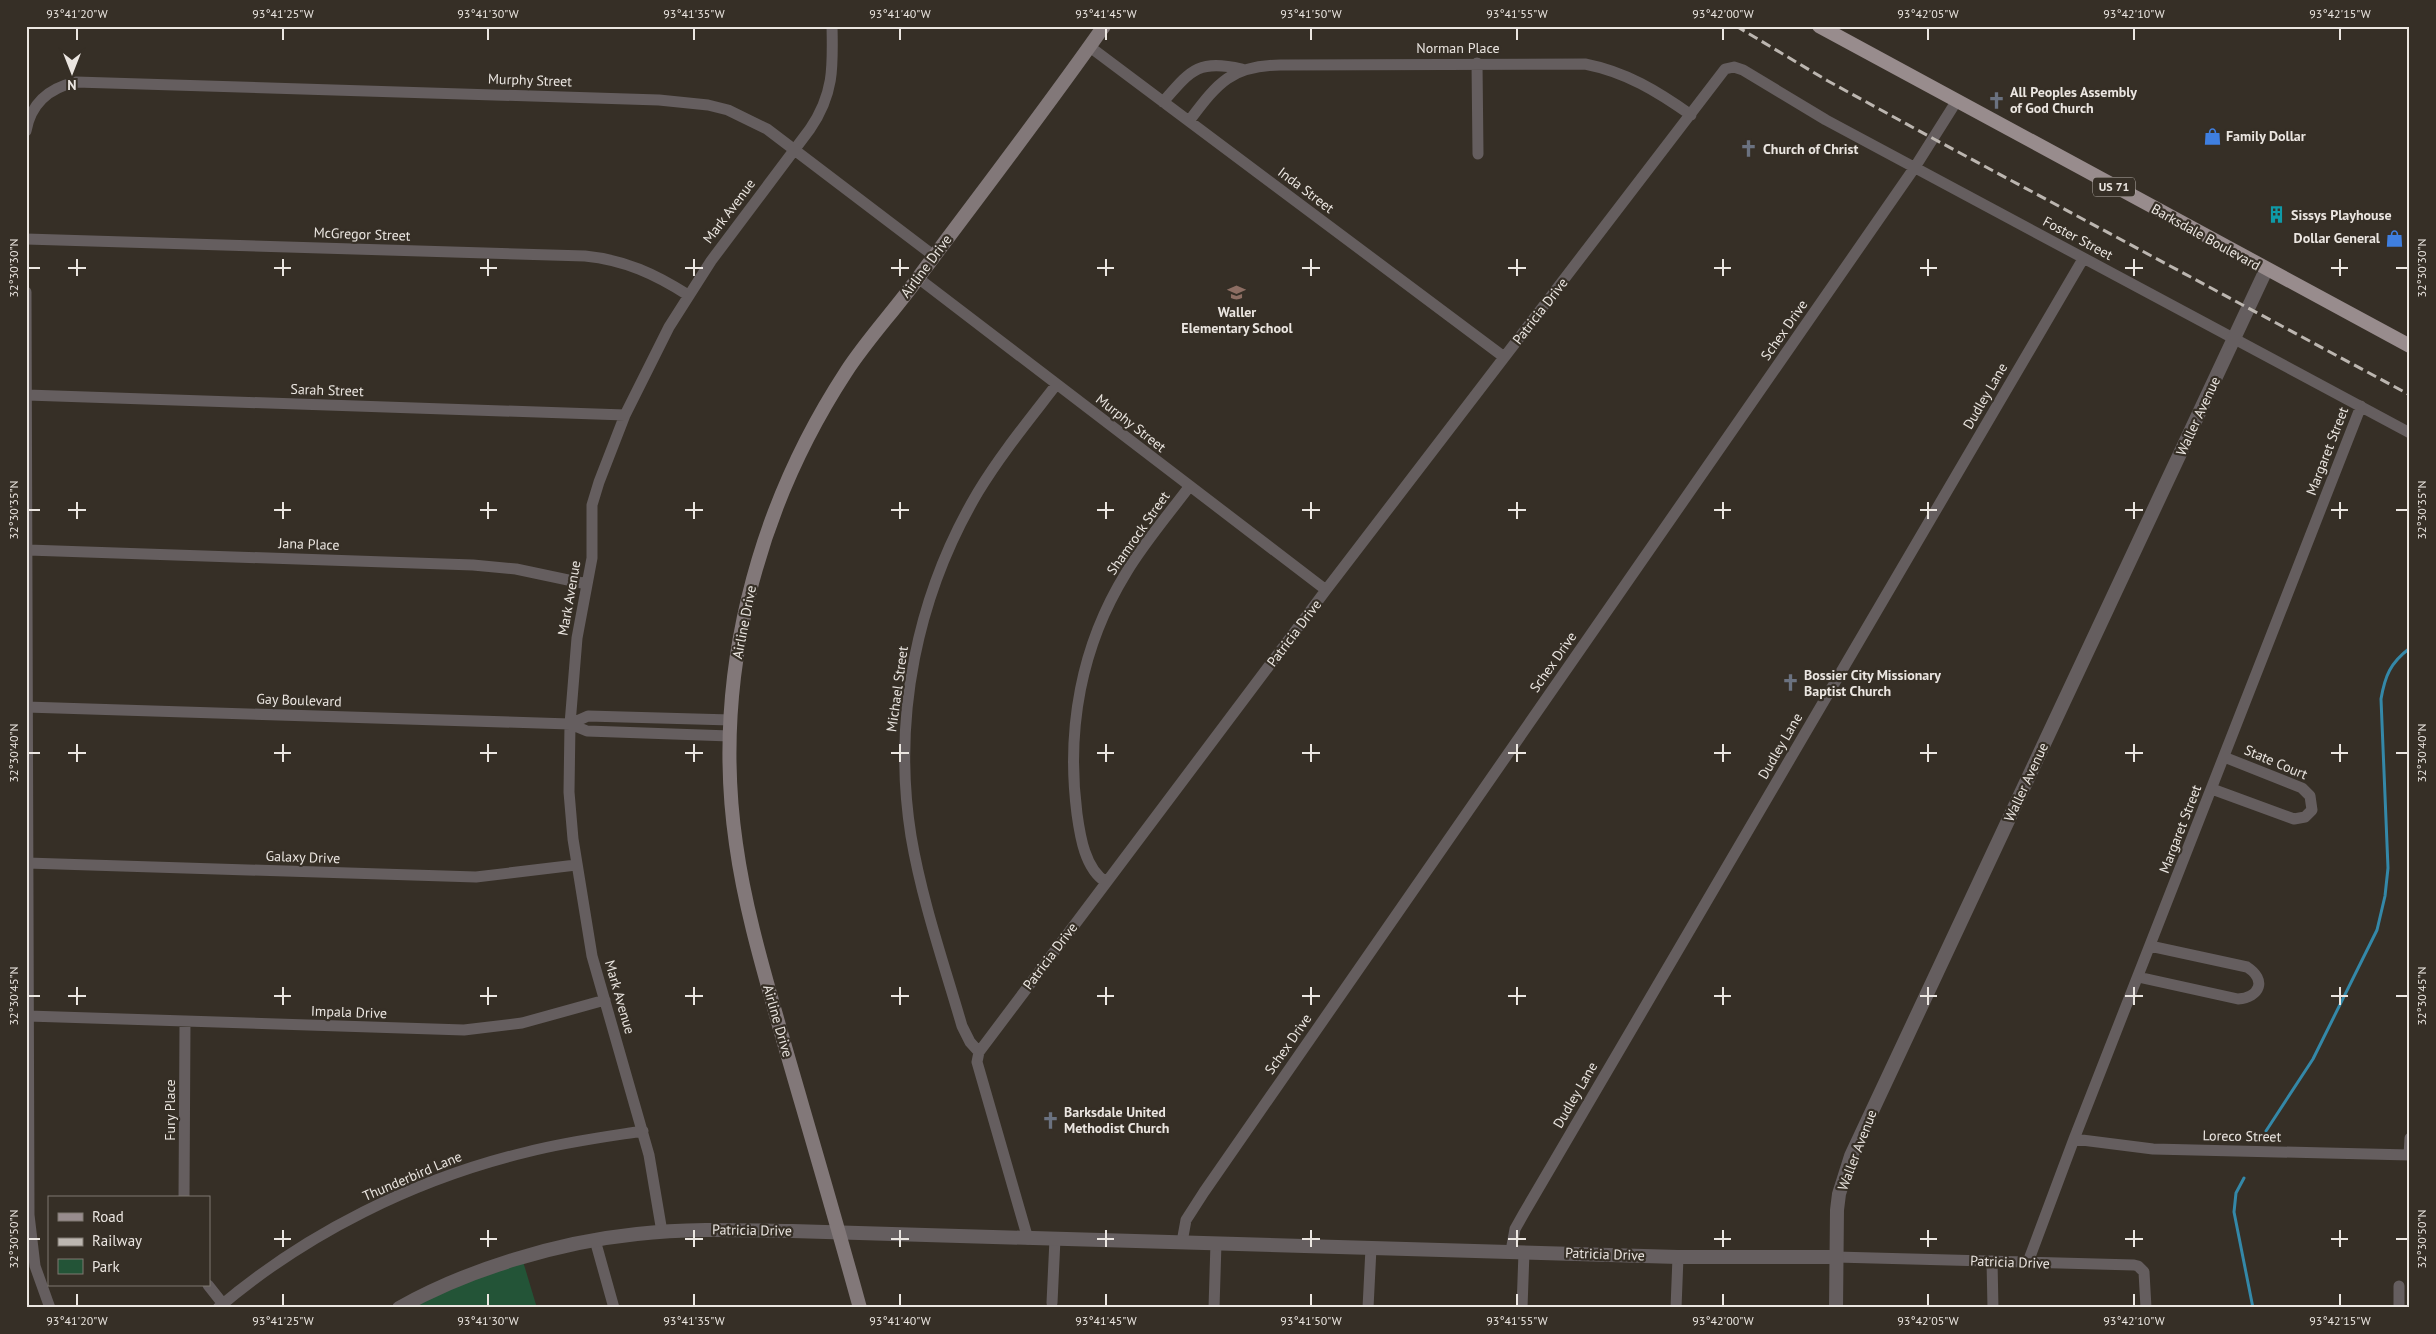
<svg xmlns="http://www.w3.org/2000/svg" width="2436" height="1334" viewBox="0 0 2436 1334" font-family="'PT Sans',sans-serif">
<rect width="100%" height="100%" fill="#362f26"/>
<path fill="#235437" d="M522 1258 537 1308H400Z"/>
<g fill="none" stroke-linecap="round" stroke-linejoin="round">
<path stroke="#3488a8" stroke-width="3" d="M2266 1131 2313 1059 2377 930 2385 896 2388 868 2381 699C2385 676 2390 663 2410 648
M2244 1178 2236 1193 2234 1212 2253 1308"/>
<path stroke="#655e5f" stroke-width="11" d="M1090 47 1504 357
M1477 63 1478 154
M1163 102C1191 70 1198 59 1242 69
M1189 121C1218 83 1230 66 1280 65L1585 64C1626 72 1657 91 1691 115
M26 131C31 103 49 88 76 82L659 100 708 105 728 110 767 129 934 256
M26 239 585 256C625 260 655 274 688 295
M918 278 1326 590
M26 292 29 1215 35 1266 50 1308
M27 395 625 415
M28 550 473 565 516 569 587 584
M26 707 570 724 587 731 730 736
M570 724 588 716 731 720
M2212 789 2294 819 2305 817 2312 810 2310 796 2302 788 2224 757
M27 863 476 877 576 865
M1106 882C1085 869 1080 836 1077 814 1066 729 1081 646 1126 573 1144 543 1168 515 1189 487
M2138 977 2238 999C2260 997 2267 980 2247 967L2150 946
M28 1016 464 1030 522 1023 605 1000
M979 1052 970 1042 962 1026C944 964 922 901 911 836 892 717 917 595 978 492 1001 454 1029 420 1056 385
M2074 1139 2153 1149 2410 1155
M2409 1155 2410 1138
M184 1198 185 1022
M662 1232 649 1155 592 956 573 839 569 792 570 724 577 638 592 558V505L599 482 625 415 669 327 711 261 810 129C834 94 833 67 832 26
M1028 1239 977 1062 979 1052 1326 590 1725 69 1734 67 1743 70 1826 120 2410 433
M595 1240 614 1308
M1182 1242 1186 1220 1204 1192 1915 167 1956 102
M1511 1251 1515 1229 1524 1213 2083 259
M1836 1257 2134 1265 2138 1266 2144 1272 2146 1308
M1992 1261 1993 1308
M2028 1262 2074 1139 2361 406
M208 1285 223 1304
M2399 1286V1308
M1052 1303 1055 1239
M218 1308C306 1233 415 1179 527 1152 565 1142 604 1137 643 1131
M1214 1308 1216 1243
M1368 1308 1371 1248
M1522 1308 1524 1252
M1676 1308 1678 1257"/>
<path stroke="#655e5f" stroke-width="14" d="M399 1308C468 1269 559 1242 637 1234 688 1228 740 1230 792 1231L1678 1257H1836
M1836 1308 1837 1210 1839 1194 1851 1156 2266 270"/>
<path stroke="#827879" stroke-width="14" d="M860 1308C835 1217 808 1126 782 1036 764 972 745 909 736 844 712 679 756 510 846 372 866 341 893 312 915 282 978 197 1043 113 1104 26"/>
<path stroke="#988c8d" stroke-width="14" d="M1819 26 2410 346"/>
<path stroke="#bcb6b0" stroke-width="3" stroke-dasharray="10 5" stroke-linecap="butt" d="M1736 26 1828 81 1934 139 2410 395"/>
</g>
<path fill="none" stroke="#ebe6e1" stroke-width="2" d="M77 28V40M283 28V40M488 28V40M694 28V40M900 28V40M1106 28V40M1311 28V40M1517 28V40M1723 28V40M1928 28V40M2134 28V40M2340 28V40M77 259V276M283 259V276M488 259V276M694 259V276M900 259V276M1106 259V276M1311 259V276M1517 259V276M1723 259V276M1928 259V276M2134 259V276M2340 259V276M28 268H40M68 268H86M274 268H291M480 268H497M685 268H703M891 268H909M1097 268H1114M1302 268H1320M1508 268H1526M1714 268H1731M1920 268H1937M2125 268H2143M2331 268H2348M2396 268H2408M77 502V519M283 502V519M488 502V519M694 502V519M900 502V519M1106 502V519M1311 502V519M1517 502V519M1723 502V519M1928 502V519M2134 502V519M2340 502V519M28 510H40M68 510H86M274 510H291M480 510H497M685 510H703M891 510H909M1097 510H1114M1302 510H1320M1508 510H1526M1714 510H1731M1920 510H1937M2125 510H2143M2331 510H2348M2396 510H2408M77 744V762M283 744V762M488 744V762M694 744V762M900 744V762M1106 744V762M1311 744V762M1517 744V762M1723 744V762M1928 744V762M2134 744V762M2340 744V762M28 753H40M68 753H86M274 753H291M480 753H497M685 753H703M891 753H909M1097 753H1114M1302 753H1320M1508 753H1526M1714 753H1731M1920 753H1937M2125 753H2143M2331 753H2348M2396 753H2408M77 987V1005M283 987V1005M488 987V1005M694 987V1005M900 987V1005M1106 987V1005M1311 987V1005M1517 987V1005M1723 987V1005M1928 987V1005M2134 987V1005M2340 987V1005M28 996H40M68 996H86M274 996H291M480 996H497M685 996H703M891 996H909M1097 996H1114M1302 996H1320M1508 996H1526M1714 996H1731M1920 996H1937M2125 996H2143M2331 996H2348M2396 996H2408M283 1230V1247M488 1230V1247M694 1230V1247M900 1230V1247M1106 1230V1247M1311 1230V1247M1517 1230V1247M1723 1230V1247M1928 1230V1247M2134 1230V1247M2340 1230V1247M28 1239H40M274 1239H291M480 1239H497M685 1239H703M891 1239H909M1097 1239H1114M1302 1239H1320M1508 1239H1526M1714 1239H1731M1920 1239H1937M2125 1239H2143M2331 1239H2348M2396 1239H2408M77 1294V1306M283 1294V1306M488 1294V1306M694 1294V1306M900 1294V1306M1106 1294V1306M1311 1294V1306M1517 1294V1306M1723 1294V1306M1928 1294V1306M2134 1294V1306M2340 1294V1306"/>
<defs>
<symbol id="church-bare" viewBox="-9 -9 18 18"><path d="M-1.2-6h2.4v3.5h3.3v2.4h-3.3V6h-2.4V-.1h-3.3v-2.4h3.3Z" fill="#6b7280" stroke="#362f26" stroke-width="2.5" paint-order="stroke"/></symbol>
<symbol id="shop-bare" viewBox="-9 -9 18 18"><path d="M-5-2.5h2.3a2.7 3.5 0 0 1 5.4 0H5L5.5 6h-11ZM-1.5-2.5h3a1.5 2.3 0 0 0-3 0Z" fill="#3f7fe0" stroke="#362f26" stroke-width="2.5" paint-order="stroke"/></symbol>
<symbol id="building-bare" viewBox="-9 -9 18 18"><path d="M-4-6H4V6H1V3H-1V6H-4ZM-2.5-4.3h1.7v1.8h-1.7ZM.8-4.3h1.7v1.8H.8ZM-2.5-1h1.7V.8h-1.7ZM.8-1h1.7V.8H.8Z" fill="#0f9aa8" stroke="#362f26" stroke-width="2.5" paint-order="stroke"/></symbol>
<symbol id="school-bare" viewBox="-9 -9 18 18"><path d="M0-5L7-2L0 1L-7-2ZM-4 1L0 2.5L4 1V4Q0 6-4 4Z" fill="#8d6e63" stroke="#362f26" stroke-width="2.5" paint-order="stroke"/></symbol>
</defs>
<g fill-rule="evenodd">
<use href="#church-bare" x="1984" y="88" width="25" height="25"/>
<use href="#shop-bare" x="2200" y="124" width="25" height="25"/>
<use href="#church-bare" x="1736" y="136" width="25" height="25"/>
<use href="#building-bare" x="2264" y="202" width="25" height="25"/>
<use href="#shop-bare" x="2382" y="226" width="25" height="25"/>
<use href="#school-bare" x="1224" y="280" width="25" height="25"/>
<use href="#church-bare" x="1778" y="670" width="25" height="25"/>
<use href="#church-bare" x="1038" y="1108" width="25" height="25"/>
</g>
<g text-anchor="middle" stroke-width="4.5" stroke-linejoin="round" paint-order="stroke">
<rect fill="#362f26" stroke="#b5afa9" stroke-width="1" x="2093" y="177.5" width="42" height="19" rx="4"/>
<g font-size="12" font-weight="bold" fill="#ebe6e1">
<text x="2114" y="191">US 71</text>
</g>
<g font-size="14" fill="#ebe6e1" stroke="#362f26">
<text x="1458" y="53">Norman Place</text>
<text transform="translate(530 80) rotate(2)" y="5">Murphy Street</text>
<text transform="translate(1306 190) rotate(37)" y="5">Inda Street</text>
<text transform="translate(729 211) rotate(-53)" y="5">Mark Avenue</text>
<text transform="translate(362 234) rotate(2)" y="5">McGregor Street</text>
<text transform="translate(2206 237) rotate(29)" y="5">Barksdale Boulevard</text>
<text transform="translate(2078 238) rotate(28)" y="5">Foster Street</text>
<text transform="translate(926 266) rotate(-53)" y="5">Airline Drive</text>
<text transform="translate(1540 311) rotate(-52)" y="5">Patricia Drive</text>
<text transform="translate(1784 330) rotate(-55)" y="5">Schex Drive</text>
<text transform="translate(327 390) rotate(2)" y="5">Sarah Street</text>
<text transform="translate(1985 396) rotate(-60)" y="5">Dudley Lane</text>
<text transform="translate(2198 416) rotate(-65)" y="5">Waller Avenue</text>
<text transform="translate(1131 423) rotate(38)" y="5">Murphy Street</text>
<text transform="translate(2327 451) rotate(-69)" y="5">Margaret Street</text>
<text transform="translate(1138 533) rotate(-55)" y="5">Shamrock Street</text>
<text transform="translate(309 544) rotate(2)" y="5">Jana Place</text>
<text transform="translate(569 598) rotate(-80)" y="5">Mark Avenue</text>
<text transform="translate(744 622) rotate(-79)" y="5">Airline Drive</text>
<text transform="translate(1294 633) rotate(-53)" y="5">Patricia Drive</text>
<text transform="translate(1553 662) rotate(-55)" y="5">Schex Drive</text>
<text transform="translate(897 689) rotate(-82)" y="5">Michael Street</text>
<text transform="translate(299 700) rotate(2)" y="5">Gay Boulevard</text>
<text transform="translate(1780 746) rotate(-60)" y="5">Dudley Lane</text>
<text transform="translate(2276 762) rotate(23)" y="5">State Court</text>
<text transform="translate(2026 782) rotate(-65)" y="5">Waller Avenue</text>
<text transform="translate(2180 829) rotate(-69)" y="5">Margaret Street</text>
<text transform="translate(303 857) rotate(2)" y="5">Galaxy Drive</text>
<text transform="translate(1050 956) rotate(-53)" y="5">Patricia Drive</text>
<text transform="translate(620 997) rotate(74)" y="5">Mark Avenue</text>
<text transform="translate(349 1012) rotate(2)" y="5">Impala Drive</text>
<text transform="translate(778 1021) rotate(74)" y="5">Airline Drive</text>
<text transform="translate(1288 1044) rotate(-55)" y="5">Schex Drive</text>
<text transform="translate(1575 1095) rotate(-60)" y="5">Dudley Lane</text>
<text transform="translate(170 1110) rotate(-90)" y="5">Fury Place</text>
<text transform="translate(2242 1136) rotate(1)" y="5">Loreco Street</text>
<text transform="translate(1857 1150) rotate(-69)" y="5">Waller Avenue</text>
<text transform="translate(412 1176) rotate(-23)" y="5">Thunderbird Lane</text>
<text transform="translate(752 1230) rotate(1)" y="5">Patricia Drive</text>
<text transform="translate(1605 1254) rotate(2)" y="5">Patricia Drive</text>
<text transform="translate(2010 1262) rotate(2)" y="5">Patricia Drive</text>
</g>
<g font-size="14" font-weight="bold" fill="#ebe6e1" stroke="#362f26" text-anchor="start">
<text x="2010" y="97">All Peoples Assembly<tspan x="2010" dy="16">of God Church</tspan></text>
<text x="2226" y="141">Family Dollar</text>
<text x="1763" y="154">Church of Christ</text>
<text x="2291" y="220">Sissys Playhouse</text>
<text x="2380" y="243" text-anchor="end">Dollar General</text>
<text x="1237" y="317" text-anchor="middle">Waller<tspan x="1237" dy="16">Elementary School</tspan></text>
<text x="1804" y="680">Bossier City Missionary<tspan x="1804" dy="16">Baptist Church</tspan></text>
<text x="1064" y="1117">Barksdale United<tspan x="1064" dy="16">Methodist Church</tspan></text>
</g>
</g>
<rect width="2436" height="1334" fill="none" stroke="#362f26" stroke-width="55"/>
<rect x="48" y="1196" width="162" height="90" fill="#362f26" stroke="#7e7871"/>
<rect x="58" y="1213" width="25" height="8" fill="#988c8d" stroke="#7e7871"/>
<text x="92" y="1222" font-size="15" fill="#ebe6e1">Road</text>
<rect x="58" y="1238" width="25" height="8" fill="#bcb6b0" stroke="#7e7871"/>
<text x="92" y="1246" font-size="15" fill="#ebe6e1">Railway</text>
<rect x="58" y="1259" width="25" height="15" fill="#235437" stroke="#7e7871"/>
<text x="92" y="1272" font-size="15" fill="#ebe6e1">Park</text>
<g transform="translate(72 72) rotate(180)" stroke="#362f26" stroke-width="4" paint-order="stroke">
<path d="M0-4L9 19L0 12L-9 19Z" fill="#ebe6e1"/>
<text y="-8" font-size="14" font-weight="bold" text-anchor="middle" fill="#ebe6e1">N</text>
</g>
<rect x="28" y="28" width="2380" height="1278" fill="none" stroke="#ebe6e1" stroke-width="2"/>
<g font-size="12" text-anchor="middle" fill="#ebe6e1">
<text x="77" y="18">93°41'20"W</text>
<text x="283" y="18">93°41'25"W</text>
<text x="488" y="18">93°41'30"W</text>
<text x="694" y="18">93°41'35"W</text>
<text x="900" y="18">93°41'40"W</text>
<text x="1106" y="18">93°41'45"W</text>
<text x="1311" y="18">93°41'50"W</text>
<text x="1517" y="18">93°41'55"W</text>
<text x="1723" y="18">93°42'00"W</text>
<text x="1928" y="18">93°42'05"W</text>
<text x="2134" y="18">93°42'10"W</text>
<text x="2340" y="18">93°42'15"W</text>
<text transform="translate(2422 268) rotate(-90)" y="4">32°30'30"N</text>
<text transform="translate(14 268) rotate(-90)" y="4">32°30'30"N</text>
<text transform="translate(2422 510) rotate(-90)" y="4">32°30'35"N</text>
<text transform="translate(14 510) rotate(-90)" y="4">32°30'35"N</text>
<text transform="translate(2422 753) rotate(-90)" y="4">32°30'40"N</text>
<text transform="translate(14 753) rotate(-90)" y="4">32°30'40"N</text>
<text transform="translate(2422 996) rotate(-90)" y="4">32°30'45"N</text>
<text transform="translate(14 996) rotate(-90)" y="4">32°30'45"N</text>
<text transform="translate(2422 1239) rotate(-90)" y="4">32°30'50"N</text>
<text transform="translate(14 1239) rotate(-90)" y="4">32°30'50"N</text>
<text x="77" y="1325">93°41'20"W</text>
<text x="283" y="1325">93°41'25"W</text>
<text x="488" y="1325">93°41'30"W</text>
<text x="694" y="1325">93°41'35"W</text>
<text x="900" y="1325">93°41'40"W</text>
<text x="1106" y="1325">93°41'45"W</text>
<text x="1311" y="1325">93°41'50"W</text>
<text x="1517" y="1325">93°41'55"W</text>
<text x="1723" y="1325">93°42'00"W</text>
<text x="1928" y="1325">93°42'05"W</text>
<text x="2134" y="1325">93°42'10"W</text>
<text x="2340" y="1325">93°42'15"W</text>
</g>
</svg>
